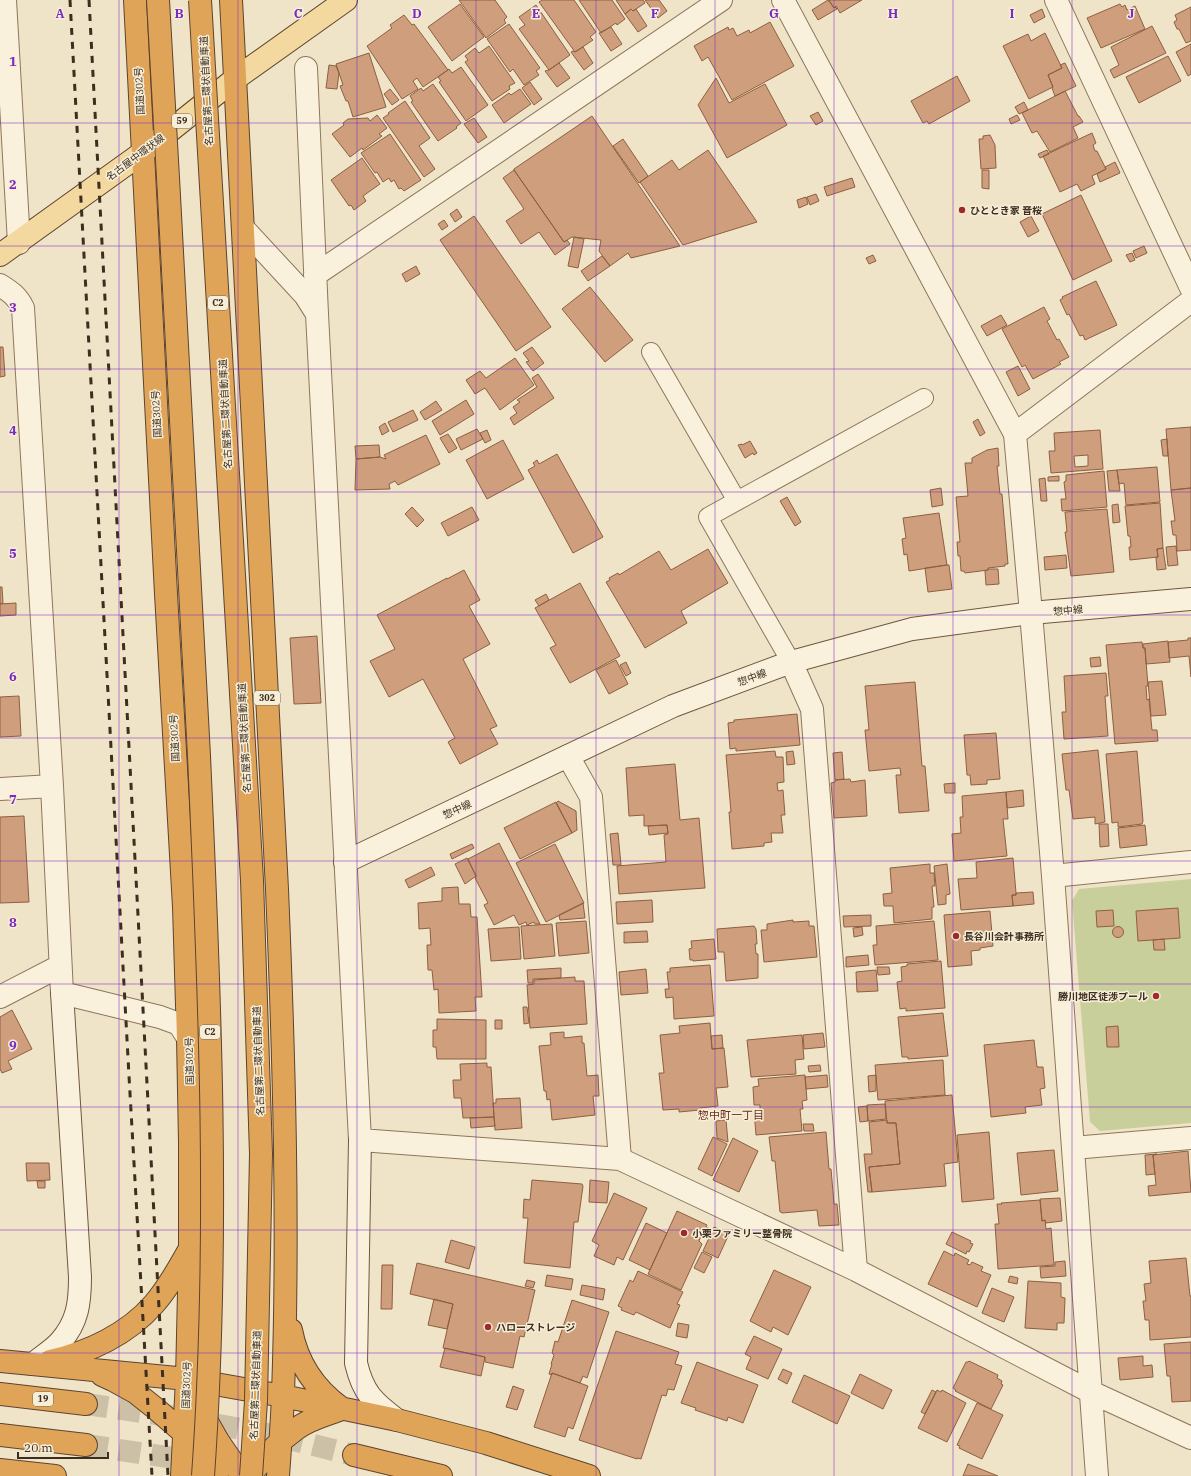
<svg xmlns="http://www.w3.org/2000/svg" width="1191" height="1476" viewBox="0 0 1191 1476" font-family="'IBM Plex Serif','Noto Sans JP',serif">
<rect width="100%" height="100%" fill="#f0e4c8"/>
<path fill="#c9cf9b" d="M1191 879V1123L1100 1131 1090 1122 1072 901 1079 889Z"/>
<path fill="#cf9f7d" stroke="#8d5f41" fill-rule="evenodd" d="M459 0H495L507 17 504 20 506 23 486 38Z
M542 0H574L596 32 590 37 593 40 575 52 539 2Z
M579 0H612L625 19 617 25 616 23 601 33Z
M616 0H643L645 3 633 11 631 9 625 14Z
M645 0H659L667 11 658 18Z
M828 0 834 8 835 7 837 9 818 20 812 10Z
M829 0H862L840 13 836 6 834 8Z
M460 4 484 37 452 61 428 27Z
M1120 4 1122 7 1125 5 1127 10 1135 6 1145 29 1101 48 1087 18Z
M536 5 570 55 549 70 519 29 525 25 519 17Z
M1191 7V41L1186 43 1179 29H1177L1174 22 1177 20 1175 15Z
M631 9 633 11 636 9 647 26 638 32 625 14Z
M1042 9 1045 17 1034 23 1030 15Z
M404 15 412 25 414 24 448 70 423 87 417 78 413 81 418 89 402 99 367 46 392 28 390 25Z
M770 22 794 66 732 100 708 57 702 61 694 46 728 27 729 30 733 28 737 36 749 30 750 33Z
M509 24 540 68 536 71 539 75 524 85 513 69 510 72 487 39Z
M1152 26 1166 53 1114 78 1110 70 1119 65 1111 47Z
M611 27 622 44 611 51 599 33Z
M1045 33 1062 68 1048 75 1053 87 1029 99 1003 46 1028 34 1031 41Z
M1191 44V74L1188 76 1176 52Z
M489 46 515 83 509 86 510 89 492 101 465 62 468 60 465 56 475 48 479 53Z
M583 47 593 63 584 70 571 52 573 51 575 52Z
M369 53 386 107 353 117 348 101H346L340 86 343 85 336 64Z
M1168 56 1181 81 1139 103 1126 77Z
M559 63 570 78 557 87 545 71 549 70Z
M1065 63 1076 86 1055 96 1052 88 1053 87 1048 75 1062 68 1060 65Z
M329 65 336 66 339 73 337 89 326 88Z
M461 67 488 105 466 121 439 82 441 81 438 77 449 69 452 73Z
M957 76 970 101 929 124 927 121 923 123 911 101Z
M716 78 729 103 765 84 787 125 727 158 698 105Z
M530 82 542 99 534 105 522 88Z
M433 84 461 123 456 127 457 128 438 141 411 102 413 101 410 96 421 88 423 91Z
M390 89 399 100 392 105 384 94Z
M520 89 531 104 504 123 492 105 509 93 511 95Z
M1065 91 1078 116H1079L1083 122 1073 127 1078 138 1050 152 1037 131 1032 133 1022 113Z
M405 101 430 138 419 146 435 169 424 177 383 118 389 114 388 113Z
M1024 102 1028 110 1019 114 1015 107Z
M818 112 823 121 816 125 810 116Z
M377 115 387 128 379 134 382 136 363 150 362 148 350 157 332 134 344 125 343 123 348 119 368 118 370 121Z
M1017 115 1020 120 1011 124 1009 119Z
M592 116 680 246 631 258 628 253 610 266 599 251 601 240 572 237 564 242 514 170V169Z
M474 118 487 137 478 143 464 124Z
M1092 133 1096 143 1093 145 1095 151H1097L1106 169 1092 176 1095 184 1081 191 1077 184 1060 192 1043 156Z
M390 134 421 180 404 191 401 188 399 189 394 180 391 182 389 178 383 182 377 172 375 173 361 153Z
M990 135 995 145 996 168 981 169 979 139H983V136Z
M623 139 648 176 639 183 613 146Z
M708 150 757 222 683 245 640 182 672 160 679 170Z
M1047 150 1049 154 1040 158 1038 154Z
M362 158 380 184 363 196 366 201 354 210 351 205 349 206 331 180Z
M1115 162 1120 173 1100 182 1097 174 1106 169 1105 167Z
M514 170 564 242 567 240 570 244 555 255 539 232 521 244 506 221 524 209 503 178Z
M982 170H989V189L982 188Z
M852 178 855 187 827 196 824 187Z
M816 194 819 201 810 205 807 197Z
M1081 195 1112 261 1073 280 1042 214Z
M806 197 808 204 799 208 797 200Z
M457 209 462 217 455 222 450 214Z
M474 216 551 327 516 351 440 240Z
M1031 216 1039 231 1028 237 1020 222Z
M444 220 448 226 442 230 438 224Z
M574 237 584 239 578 268 568 266Z
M1144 246 1147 253 1136 258 1133 251Z
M1132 253 1135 260 1130 262 1126 255Z
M873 255 876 261 869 264 866 258Z
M602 256 610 266 588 281 581 271Z
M416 266 420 274 406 282 402 274Z
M1096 281 1117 325 1085 340 1083 335 1080 336 1069 314 1067 315 1060 300 1063 298 1062 297Z
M590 287 633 340 605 362 562 309Z
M1044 307 1050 319 1047 321 1057 340 1059 339 1069 357 1059 362 1061 364 1033 379 1025 365 1022 367 1002 329Z
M1001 315 1007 325 987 336 981 326Z
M0 347H3L5 376 0 377Z
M532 347 544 363 533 371 526 362 529 361 523 353Z
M515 358 534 385 500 410 485 388 475 394 466 380 480 371 486 378Z
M1018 366 1030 389 1018 396 1006 372Z
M538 374 554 398 514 425 510 418 517 413 513 407 520 402 517 400 537 387 532 378Z
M466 400 474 414 440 435 432 421Z
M436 401 442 410 425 420 420 412Z
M413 410 418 420 393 432 388 422Z
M978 419 985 433 980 436 973 422Z
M385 423 389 431 382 435 379 427Z
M1191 427V488L1171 490 1166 429Z
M477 429 483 439 461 450 456 439Z
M487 430 491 440 485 443 480 433Z
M1100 430 1103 469 1051 473 1049 451H1055L1054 433ZM1088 455V466L1075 467 1074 456Z
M448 434 457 448 449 453 440 438Z
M426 435 440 464 398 485 395 481 389 484 390 489 355 490 356 459 380 457 386 459 384 455Z
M1167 439 1168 456H1163L1161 440Z
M503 440 524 479 487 499 466 460Z
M750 441 757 453 754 455 753 453 745 458 738 445 742 444V445Z
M379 445 380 457 356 459 355 446Z
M998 448 999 466H997L1000 494H1002L1008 564H1005V566L988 568V570L965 573 964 571H961L960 556H958L957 542H960L956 497 968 496 965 463H972V458L987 450Z
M557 454 603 537 573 553 528 470 535 466 533 463 537 460 539 464Z
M1157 467 1160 502 1126 505 1124 483 1119 484 1117 470Z
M1117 470 1120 491H1109L1107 471Z
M1104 471 1107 507 1062 511 1061 499H1066L1064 482 1066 481V475Z
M1059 476V481H1048V477Z
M1045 478 1047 501H1041L1039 479Z
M941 488 943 505 932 507 930 490Z
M1191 488V550L1177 551 1176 535H1173L1171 521H1175L1171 490Z
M787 497 801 522 795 526 780 501Z
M1160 503 1163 548 1157 549 1158 557 1130 560 1129 547H1131L1130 536H1128L1125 506Z
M1118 504 1120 522 1113 523 1112 505Z
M412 507 424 520 417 527 405 514Z
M472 507 479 520 448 536 441 523Z
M1107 509 1114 572 1071 576 1065 532H1067L1065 512Z
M939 513 947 565 909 571 907 554 904 555 902 539 906 538 903 518Z
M1176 546 1178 565 1168 566 1166 547Z
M1163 548 1166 569 1157 570 1156 558 1158 557 1157 549Z
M708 549 728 583 681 611 687 623 645 648 606 582 610 580 609 578 618 573 619 575 659 551 671 570Z
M1066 555 1067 568 1045 570 1044 557Z
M947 565H949L952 589 928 592 925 568Z
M988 569H998L999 584 986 585 985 571 988 570Z
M464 570 480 600 469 606 490 644 463 659 497 726 490 729 498 744 460 764 448 742 455 738 423 679 389 697 370 661 395 649 377 615 447 578V579Z
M580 583 620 656 570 683 550 648 556 645 535 608Z
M0 587H2L3 603 0 604Z
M546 594 549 600 539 606 535 600Z
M16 603V615L0 616V604Z
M317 636 321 703 294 704 290 638Z
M1188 638H1191V677L1189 656 1169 658 1168 642 1188 640Z
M1168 641 1170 662 1146 664 1145 648H1143V644Z
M1142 642 1143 648H1145L1148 686H1146L1147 700 1149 699 1152 730H1157L1158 741 1115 744 1106 645Z
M1100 657 1101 666 1091 667 1090 658Z
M616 660 628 684 609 694 596 670Z
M626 662 631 673 626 676 620 665Z
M1106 673 1108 696H1105L1108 736 1064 739 1062 712H1066L1064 676Z
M1162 681 1166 715 1151 716 1148 682Z
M915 682 922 766H925L929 811 899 813 896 775H901L900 768 869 771 865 730H869L865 686Z
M19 696 21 736 0 737V697Z
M797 714 800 745 736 751V748L730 749 728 723 734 722V720Z
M996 733 1000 779 987 780V784L971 785 970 775H967L964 735Z
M1098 750 1105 822 1095 824V817L1073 819 1069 790H1066L1062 754Z
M775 751 776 757H783L784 782 777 783 778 791 783 790 785 815H781L783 833H771L772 842 764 843V846L732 849 729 812H731L726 755Z
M793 751 795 764 787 765 786 752Z
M1137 751 1143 821 1142 824 1118 827V822L1112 823 1106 754Z
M842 752 844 779 835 780 833 753Z
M675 764 680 820 699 818 705 888 619 894 617 866 666 862 664 835 668 834 667 825 644 826V815L629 816 626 768Z
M850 779 851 782 865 780 867 816 834 818 831 783 835 782V780Z
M955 783V793H945L944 784Z
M1023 790 1024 806 1007 808 1006 792Z
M1006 792 1008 819H1003L1007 856 954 861 952 834 961 833 960 817H963L962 796Z
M558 801 576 811 577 830 572 833 556 803Z
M556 802 572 833 520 859 504 828Z
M24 816 29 902 0 903V817Z
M1099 824H1108L1109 846 1100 847Z
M667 825 668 833 649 835 648 826Z
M1145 825 1147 845 1120 848 1118 828Z
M618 833 621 865H613L610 834Z
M499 843 540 924H535L534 922 527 925 526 922 519 925 514 915 494 925 484 905 488 903 475 878 476 876 468 859Z
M472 844 474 848 452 859 450 854Z
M555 844 584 903 546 922 516 863Z
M467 858 476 876 465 884 455 864Z
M1013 858 1016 893V895H1012L1013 906 961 910 958 879 977 878 976 862Z
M930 864V873H934L935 886H932L934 907H932V919L894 923 893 906H884L883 894 892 893 890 868Z
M947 864 950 894 946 895V904L938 905 934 866Z
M431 867 435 875 409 888 405 880Z
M458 887 459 904H470L471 917H477L482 997H475L476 1011 439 1013 438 989 434 990 432 970H428L427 945H431L430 928 419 929 418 903 442 901V888Z
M1033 892 1034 904 1013 906 1012 895H1016V893Z
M652 900 653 922 617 924 616 902Z
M583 903 585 918 560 920 559 915Z
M1178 908 1180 938 1138 941 1136 911Z
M1113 910 1114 926 1097 927 1096 911Z
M990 911 993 946 980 948V950L971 951 972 965 948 967 944 915Z
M871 915V926L844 927 843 916Z
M793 920V922L809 921V926H814L817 957 764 962 761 930H767V924Z
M586 921 589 953 559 956 556 923Z
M934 921 938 960 875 965 873 945H877L876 926Z
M552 924 555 956 524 959 521 926Z
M754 926 756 929 757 944H755L756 954H758V978L726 981 724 952H718L717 929Z
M1112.5 932a5.5 5.5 0 1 1 11 0a5.5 5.5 0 1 1-11 0Z
M519 927 521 959 491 961 488 929Z
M862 927 863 935 854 937 853 928Z
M647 931 648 942 624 943V932Z
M714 939 716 959 693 961V960H690L689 949 692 948 691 941Z
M1164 939 1165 950H1154L1153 940Z
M868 955 869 965 846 967V957Z
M941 961 945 1008 906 1011V1008L900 1009 897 982 902 981 901 967 907 966V964Z
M710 965 714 1016 674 1019 673 997 666 998 665 989H669L667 972H670V968Z
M877 967H889L890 974 878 975Z
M561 968V978L533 979V983H528L527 970Z
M646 969 648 993 621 995 619 972Z
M876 970 878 991 857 992 856 972Z
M575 977V981H584L587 1024 530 1028 527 985 534 984V980Z
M523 1007H527L529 1023 524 1024Z
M12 1010 32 1049 8 1061 12 1069 2 1073 0 1069V1017Z
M943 1013 948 1056 908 1059V1057H902L898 1017Z
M437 1019 486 1020V1059H437L436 1047H433V1030H437Z
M495 1020H502V1029H495Z
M710 1023 712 1049 724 1048 728 1087 716 1088 718 1106 700 1108V1110L679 1112V1109L663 1110 659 1073H664L660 1035 680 1033 679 1026Z
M1118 1026 1119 1047H1107L1106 1027Z
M564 1032V1038L582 1036V1043H584L587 1076 598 1075 599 1096H593L595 1115 552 1120 550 1099 547 1100 546 1091H544L539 1046 551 1045 550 1033Z
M823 1033 825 1047 804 1049 803 1035Z
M722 1035 723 1048 712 1049 711 1036Z
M802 1035 804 1059 795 1060 796 1074 751 1077 747 1040Z
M1034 1040 1037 1067H1043L1045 1088 1040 1089 1042 1105 1025 1107 1026 1113 991 1117 984 1045Z
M943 1060 945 1095 878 1100 875 1065Z
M487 1063V1067H491L494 1117 463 1118 461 1098H454L453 1080H461L460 1064Z
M820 1065 821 1071 809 1072 808 1066Z
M805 1075 807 1100 802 1101 803 1109H800L802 1131 756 1135 754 1111 760 1110V1105H754L753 1087 759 1086 758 1079Z
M827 1075 828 1087 806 1089 805 1077Z
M876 1075V1091L869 1092 868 1076Z
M952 1095 958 1162 944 1164 946 1186 872 1192 869 1167 900 1164 896 1123H887L885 1101Z
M520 1098 522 1128 495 1130 493 1103H496V1099Z
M885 1104 886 1119 868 1121 867 1105Z
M867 1106 868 1121 860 1122 858 1107Z
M494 1117 495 1126 471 1128 470 1118Z
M726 1120 728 1142 717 1138 716 1121Z
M887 1120V1123H896L900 1164 869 1167 872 1192H868L864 1154H872L869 1122Z
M803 1124H813L814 1131H804Z
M826 1132 829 1169H831L834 1204H837L839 1225 819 1226 817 1210 782 1213 781 1212H780L775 1161H772L769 1137Z
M989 1132 994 1199 962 1202 957 1135Z
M713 1137 727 1144 712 1176 698 1169Z
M733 1138 758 1151 739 1192 713 1180Z
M1054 1150 1058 1191 1021 1195 1017 1153Z
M1188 1151 1191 1192 1149 1196 1148 1186 1156 1185 1153 1155Z
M1157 1154 1153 1155 1155 1174 1146 1175 1145 1155Z
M26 1163H49L50 1180 27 1181Z
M532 1180 582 1184 583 1186 578 1222H574L570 1268 524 1263 528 1218H523L524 1199 530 1200Z
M590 1180 609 1182 607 1203 589 1202Z
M37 1181H45V1188H38Z
M614 1193 647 1208 623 1260 617 1257 614 1265 594 1256 599 1245 592 1241Z
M1060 1198 1062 1221 1046 1223 1045 1220 1042 1221 1040 1199Z
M1040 1200 1042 1221 1045 1220 1046 1229 1051 1228 1054 1265 998 1269 995 1224H999L997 1204H1002L1001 1203Z
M677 1211 707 1225 706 1227 709 1228 705 1238 701 1236 699 1241 702 1244 681 1290 648 1274Z
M646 1223 667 1233 650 1270 629 1260Z
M714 1227 729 1234 718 1258 703 1251Z
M952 1232 971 1241 970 1243 973 1244 969 1252 967 1251 966 1254 946 1244Z
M451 1240 475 1247 469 1269 445 1262Z
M944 1251 954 1256 955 1253 969 1260 967 1264 970 1265 972 1262 983 1267 981 1271 991 1275 977 1307 928 1284Z
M702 1252 712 1257 704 1273 694 1268Z
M1186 1258 1190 1296H1191V1337L1150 1340 1149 1320H1145L1143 1301H1146L1144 1284 1151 1283 1149 1261Z
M1065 1261 1066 1276 1041 1278 1040 1267 1055 1266V1262Z
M417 1263 535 1290 524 1337 520 1336 513 1368 485 1362V1357L443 1348 453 1304 410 1294Z
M382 1265H393L392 1309H381Z
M774 1270 811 1287 788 1335 773 1327 771 1332 750 1321Z
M638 1271 683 1292 677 1304 680 1305 670 1328 636 1312 634 1315 621 1310 622 1308 618 1306 630 1280 633 1282Z
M547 1275 573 1279 571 1290 545 1286Z
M1010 1276 1018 1278 1017 1284 1008 1282Z
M527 1280 535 1282 533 1288 525 1286Z
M1028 1281 1061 1283V1297L1065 1298 1064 1323H1057V1330L1025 1328Z
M582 1285 605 1289 603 1300 580 1295Z
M992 1288 1014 1297 1004 1322 982 1313Z
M434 1299 453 1304 447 1329 428 1325Z
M572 1300 609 1312 587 1378 583 1376 580 1383 552 1373V1375L549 1374 552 1364H551L554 1355 552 1353 555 1341 558 1342Z
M678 1323 689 1325 687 1338 676 1336Z
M616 1331 679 1352 675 1364 682 1366 674 1390 668 1389 666 1396 662 1395 641 1459 637 1458V1459L579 1440Z
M754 1336 782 1349 768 1379 746 1369 751 1357 745 1354Z
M1191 1342V1401L1172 1402 1170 1376H1167L1164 1344Z
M445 1348 485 1357 481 1376 440 1367Z
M1143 1356V1366L1152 1365 1153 1377 1120 1380 1118 1358Z
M969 1361 998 1375 997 1378 1002 1381 1001 1384 1003 1385 991 1409 955 1391 956 1390 953 1388 966 1362H968Z
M697 1362 758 1385 743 1423 728 1417 727 1421 695 1410 696 1408 681 1403Z
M783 1369 792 1373 787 1384 778 1379Z
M552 1373 588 1386 573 1429 568 1427 565 1437 534 1427Z
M860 1374 892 1390 883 1409 851 1393Z
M804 1375 850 1396 837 1424 792 1402Z
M513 1386 524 1390 517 1410 506 1407Z
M932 1390 936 1392 925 1414 921 1412Z
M937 1390 941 1392 942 1390 966 1403 947 1442 918 1428Z
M977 1403 1003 1415 982 1459 959 1448 960 1446 957 1445Z
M968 1464 998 1476H963Z"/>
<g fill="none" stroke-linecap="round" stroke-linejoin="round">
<path stroke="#ccc0a6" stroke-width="22" stroke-dasharray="22 11" stroke-linecap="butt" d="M86 1404 176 1417 273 1435 354 1455
M86 1445 201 1462"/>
<defs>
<path id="lane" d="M651 352 737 501
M791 662 708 517 924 398"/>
<path id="street" d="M5 0 19 243
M783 0 1015 434 1031 613 1053 876 1097 1476
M1056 0 1191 288
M306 68 317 314 360 1140 620 1159 856 1270 1091 1392 1191 1438
M243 228 305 295 317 314
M315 275 721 0
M0 285C11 292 17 296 23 308L52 786 62 993 160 1017 179 1024 188 1038
M1015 434 1191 301
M791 662 812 709 856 1270
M568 756 591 797 620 1159
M0 789 52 786
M1053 876 1191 862
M0 997 60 966
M1073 1148 1191 1138"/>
<path id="secondary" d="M345 862 673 706 791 662 912 629 1031 613 1191 599
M360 1140 356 1363C363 1393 373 1402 397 1420
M33 1364C41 1357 53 1350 60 1342 78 1322 80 1302 80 1277L62 993"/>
<path id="primary" d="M0 255 142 153 235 79 346 0"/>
<path id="highway" d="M135 0 166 594 184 907 188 1038 190 1142V1248L187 1379 182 1476
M231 0 277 889C284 1057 289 1226 283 1394 282 1422 280 1449 278 1476
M291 1330C297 1362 315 1389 341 1408
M0 1361 187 1379 283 1396 397 1420 486 1443 589 1476
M50 1361C88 1353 128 1334 154 1304 168 1288 179 1268 189 1250
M102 1375 113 1380 135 1392 155 1408 184 1433 217 1476
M0 1394 86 1404
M202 1413 218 1441 242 1476
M0 1435 86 1445
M354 1455 441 1476
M0 1470 55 1476
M250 1476C263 1458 278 1442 296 1429 309 1419 326 1415 342 1409"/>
</defs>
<use href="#lane" stroke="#8d765c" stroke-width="20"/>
<use href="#street" stroke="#8d765c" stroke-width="24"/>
<use href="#secondary" stroke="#6f573f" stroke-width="24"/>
<use href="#primary" stroke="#5b4430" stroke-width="24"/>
<use href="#highway" stroke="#5b4430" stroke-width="24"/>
<use href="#lane" stroke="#faf1dc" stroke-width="18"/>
<use href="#street" stroke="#faf1dc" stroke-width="22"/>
<use href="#secondary" stroke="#faf1dc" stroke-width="22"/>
<use href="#primary" stroke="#f3d9a0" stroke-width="22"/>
<use href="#highway" stroke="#e0a458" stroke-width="22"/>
<path stroke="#3d2e20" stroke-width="3" stroke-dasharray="7 7" stroke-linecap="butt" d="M70 0 129 1076 152 1476
M89 0 168 1476"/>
<defs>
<path id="highway-bridge" d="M158 0C172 252 187 504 199 756 210 996 220 1236 203 1476
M200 0 252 880 261 1154 256 1401 251 1476"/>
</defs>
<use href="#highway-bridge" stroke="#5b4430" stroke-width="24" stroke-linecap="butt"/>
<use href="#highway-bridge" stroke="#e0a458" stroke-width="22"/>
</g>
<path fill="none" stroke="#7b2cbf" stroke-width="1" stroke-opacity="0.55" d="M119 0V1476M238 0V1476M357 0V1476M476 0V1476M596 0V1476M715 0V1476M834 0V1476M953 0V1476M1072 0V1476M0 123H1191M0 246H1191M0 369H1191M0 492H1191M0 615H1191M0 738H1191M0 861H1191M0 984H1191M0 1107H1191M0 1230H1191M0 1353H1191"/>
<g fill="#9e2a2b" stroke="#f7eed8" stroke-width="1.5">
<circle cx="962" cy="210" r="4"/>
<circle cx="956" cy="936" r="4"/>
<circle cx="1156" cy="996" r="4"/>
<circle cx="684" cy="1233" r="4"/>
<circle cx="488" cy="1327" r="4"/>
</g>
<g text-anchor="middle" stroke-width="3" stroke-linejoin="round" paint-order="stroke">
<g fill="#f7eed8" stroke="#756857" stroke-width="1">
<rect x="172" y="114" width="20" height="14" rx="3"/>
<rect x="208" y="296" width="20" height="14" rx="3"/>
<rect x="254" y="691" width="26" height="14" rx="3"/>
<rect x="200" y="1025" width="20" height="14" rx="3"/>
<rect x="33" y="1392" width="20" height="14" rx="3"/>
</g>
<g font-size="9" font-weight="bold" fill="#3d2e20">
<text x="182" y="124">59</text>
<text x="218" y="306">C2</text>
<text x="267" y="701">302</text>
<text x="210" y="1035">C2</text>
<text x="43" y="1402">19</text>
</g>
<g font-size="10" fill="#3d2e20" stroke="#f7eed8">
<text transform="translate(139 91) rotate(-93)" y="4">国道302号</text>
<text transform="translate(206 91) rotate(-93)" y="4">名古屋第二環状自動車道</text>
<text transform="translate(135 157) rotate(-37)" y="4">名古屋中環状線</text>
<text transform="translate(156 414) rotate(-93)" y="4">国道302号</text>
<text transform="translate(225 414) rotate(-93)" y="4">名古屋第二環状自動車道</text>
<text transform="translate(1068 610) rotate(-5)" y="4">惣中線</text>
<text transform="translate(752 677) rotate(-20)" y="4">惣中線</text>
<text transform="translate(174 738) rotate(-93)" y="4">国道302号</text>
<text transform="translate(244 738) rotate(-93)" y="4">名古屋第二環状自動車道</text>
<text transform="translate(457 809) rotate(-25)" y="4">惣中線</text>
<text transform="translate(189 1061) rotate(-91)" y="4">国道302号</text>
<text transform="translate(258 1061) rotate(-92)" y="4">名古屋第二環状自動車道</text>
<text transform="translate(186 1385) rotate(-88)" y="4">国道302号</text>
<text transform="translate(255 1385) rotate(-88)" y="4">名古屋第二環状自動車道</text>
</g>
<g font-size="10" font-weight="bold" fill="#3d2e20" stroke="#f7eed8" text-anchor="start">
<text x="970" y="214">ひととき家 音桜</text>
<text x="964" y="940">長谷川会計事務所</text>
<text x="1148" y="1000" text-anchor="end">勝川地区徒渉プール</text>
<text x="692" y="1237">小栗ファミリー整骨院</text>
<text x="496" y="1331">ハローストレージ</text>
</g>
<g font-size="11" fill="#6b2e1e" stroke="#f7eed8">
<text x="731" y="1119">惣中町一丁目</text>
</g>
</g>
<g font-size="13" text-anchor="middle" font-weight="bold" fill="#7b2cbf" stroke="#f7eed8" stroke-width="3" stroke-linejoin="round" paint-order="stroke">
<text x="60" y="18">A</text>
<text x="179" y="18">B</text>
<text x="298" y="18">C</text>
<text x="417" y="18">D</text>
<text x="536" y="18">E</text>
<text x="655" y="18">F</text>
<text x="774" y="18">G</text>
<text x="893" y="18">H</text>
<text x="1012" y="18">I</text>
<text x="1131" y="18">J</text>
<text x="13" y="66">1</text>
<text x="13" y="189">2</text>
<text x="13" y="312">3</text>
<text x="13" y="435">4</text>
<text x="13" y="558">5</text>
<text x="13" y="681">6</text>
<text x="13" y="804">7</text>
<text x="13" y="927">8</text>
<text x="13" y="1050">9</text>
</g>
<path d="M18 1452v6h90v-6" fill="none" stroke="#3d2e20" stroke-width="2"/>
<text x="24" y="1452" font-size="12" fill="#3d2e20" stroke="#f7eed8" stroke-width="3" paint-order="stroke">20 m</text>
</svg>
